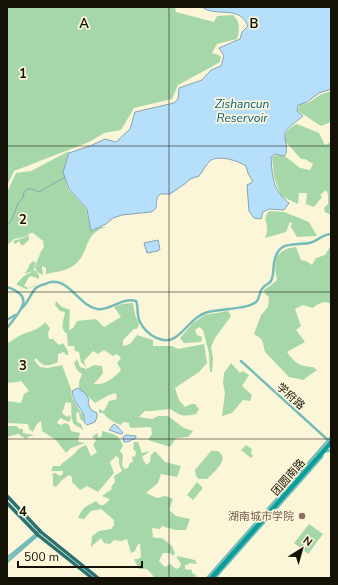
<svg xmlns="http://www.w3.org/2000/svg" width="338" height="585" viewBox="0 0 338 585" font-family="'Nunito Sans','Noto Sans SC',sans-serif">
<rect width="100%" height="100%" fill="#fcf6d8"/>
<path fill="#a6d7a9" d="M7 7H175L176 12 214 22 217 16 233 15C240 21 240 30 237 39L217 44 212 53 221 56 220 62 204 71 178 85 172 99 134 108 121 130 104 133 89 142 14 171 7 186Z
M331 91V122L321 126 298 111 299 106 301 104 308 103 320 95Z
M297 124 319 133 325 145 331 142V215L325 212 324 208 328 204V194L326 190 320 195 322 197 314 207 306 204 307 193H299L298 204 281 196 274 177 272 157 276 155 285 156 300 168 310 170 313 164 305 159H301L286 142 285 135C288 130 291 126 297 124Z
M69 151 63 172 68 189 86 209 91 231 100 227H106C82 234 91 253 73 266 66 271 54 272 46 274V268L42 266 43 275 37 272 35 266C39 259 39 253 44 247L43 241 33 233H31L24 237 14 239 7 245V192L16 173 31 171Z
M269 211 284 212 309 222 317 236 297 237 291 227 292 223 290 222 286 232 265 238C266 234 268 231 267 227 266 219 263 219 269 211Z
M29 235V240L22 246 19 241 15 244 13 241 23 238Z
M331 245 330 294 331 304C325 300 318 304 313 308L303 305 295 309 301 326 296 330 305 342 287 352C294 362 300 367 313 367L317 370 303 380 289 377 265 352 262 340 259 337 254 334 261 315 268 307 269 297 265 294 264 290 271 285 277 280C273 261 275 249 296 247L301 260 306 261 312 265 316 258 325 255Z
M33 261 36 263 34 266 35 267 33 271 24 274 28 269 29 265Z
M35 270 39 275V279L31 276 29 277 24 286 29 288 34 286 37 281 34 287 26 289 17 285V283L24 276Z
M56 301 62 307 70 310 69 330 73 328 77 321 96 319 104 327 121 317 114 307 122 304 133 303 135 315 139 324 137 329H134L123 340V346L130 344 137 335 153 340V346H172L178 349 204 344 207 363 199 372 175 388 179 400 185 407 191 404H195L199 409 196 414C183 417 181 416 170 409L152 411H145L139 417 152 419 158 416H168L184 428 193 431 188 437 176 438 170 447 148 440 152 434 151 427 131 428 129 426V423L123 422 121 425C114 423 107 418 103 413H99V409L104 411 109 401 117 399 116 393 109 395 95 403 79 388V382L82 374 77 370 74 363 77 359 80 367 86 369 94 365 102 366 103 373 94 384C106 385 114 378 121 370L117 363 121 358 117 354 113 356 104 350 98 354 93 351 84 361 86 367 81 362 79 352 75 351 74 346H68L67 334C59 328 64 320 65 312L60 311 55 305Z
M228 311 231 316 215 338 211 347 213 358 212 372H210L209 353 203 330 199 327 195 330 197 335 202 337 201 342 184 343 180 338 193 323 205 315Z
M45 322 50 328 48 333 49 339H53L59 345 63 343 68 351V355H66L64 352 58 354V362C47 367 43 367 36 358L34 360 40 367 48 368 62 365 71 389 72 398 83 415 84 420 83 421 80 419 79 412 76 413 77 422 81 424 83 429V430C80 427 77 427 74 424 70 419 72 409 71 403L66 402 62 413 67 417 70 415 71 419 69 422 60 418 57 423 61 425 66 423 69 425 71 431 80 433 78 440 79 442 85 443 71 448 66 453 56 440 42 431 41 421 37 424 33 432 29 429 28 424 7 423V401L21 403 24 394 29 391 21 381 17 382 7 383V343C13 341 16 337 21 335 30 331 39 330 45 322Z
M231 363 240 373 243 371 249 375 242 386 252 395 250 401 243 400 232 413 222 416 225 393 223 383 224 373Z
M7 426H17L19 429H23V433L34 435 28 437 26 439 18 434 7 437Z
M102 431C114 434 119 434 123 446L120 451 123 455 122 466 125 469 128 468 130 463 133 462 132 456 135 457 136 452 133 449 134 442H138L142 453 150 451 142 457 146 465 150 462 151 455 155 451 165 462 181 466 177 477 161 474 158 483 146 493 157 498 165 496 173 499 169 510 176 516 190 519 186 530H175L162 526 160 529 152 528 153 537 156 538H162L172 546 175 553 173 556 170 553H163L159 561 165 567 170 564 176 569 180 567 181 564 177 558V556L195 560 197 564 189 563 188 565H185V569L192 570V573L196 575 195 578H155L147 569H139L134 559H138L141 557 140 543 137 546 135 551 131 553 127 539 121 541 114 540 110 544 104 543 101 538 91 547 92 536 99 531 111 529 114 525V520L101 509 91 511 84 519 78 518C83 506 86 507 96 501L100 505H104L110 499 102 496 112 489 111 487 115 482 114 476 122 471 119 464V458L116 456 110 462 114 473 98 492 87 486 80 490 72 482V477L69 475 62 480 56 487 53 486V477L52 474 55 473 60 476 63 474V471H51L53 466H60C64 461 68 459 73 455 79 449 78 448 86 445L91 456 97 452 93 445 96 440 92 437 97 433 99 438 102 436Z
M246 445 252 449 251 453 253 456 251 458 241 450Z
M211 451C214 451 218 450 220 453 229 460 212 474 207 479H199L196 476 195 470Z
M197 482 203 488 193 500 187 495Z
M309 524 323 534 308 554 294 543Z"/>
<path fill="#b6dffb" stroke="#85a2b2" d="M202 7H331V89L319 93 307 102 298 105 297 111 303 116C297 122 283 128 285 138 286 144 287 148 286 154L284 156 275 154 271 157C272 176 273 191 289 203L284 210 269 209 263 212 261 219 254 218 249 211 247 185 253 182 248 173 246 166C239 161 220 155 211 160 206 164 203 171 199 176L190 179 186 183 170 194H160C159 196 157 197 157 199 155 206 159 208 151 212L122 215 113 218 106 224 91 231 87 209 69 189 63 172 69 153 90 146 105 139 116 142 130 129 135 112 174 103 178 99 179 88 202 80 211 70 221 66 224 56 219 48 240 39 242 32 248 26C239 4 217 18 202 7Z
M158 240 160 249 158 251 147 253 144 243Z
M78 388 86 394 89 400 88 403 91 410 97 413V417L95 422 87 425 84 422C86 413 79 408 75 401 73 398 73 395 72 391Z
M114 424 118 427 123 433 121 434 109 430Z
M126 435 136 436V437L135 439 131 440 128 442H124L123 437Z"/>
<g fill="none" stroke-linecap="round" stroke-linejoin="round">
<path stroke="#85a2b2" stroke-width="1" d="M7 226C13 219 14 213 17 206 20 199 23 201 24 192 29 187 33 189 39 192 48 187 56 181 65 178
M7 230V237"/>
<path stroke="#75bbb9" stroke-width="2.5" d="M7 287C37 297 19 312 7 328
M22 308C28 303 30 294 36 288 38 286 42 285 45 284 67 273 77 305 97 309 110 311 122 297 136 301 139 308 136 315 140 322 146 334 164 347 177 336 187 329 193 317 205 313 218 308 247 310 256 302 260 298 259 293 262 289 264 285 269 284 271 281 274 275 273 269 274 263 278 240 292 246 309 243 317 242 322 234 331 234
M7 320 15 315
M241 361 329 441
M324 452 331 450
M7 558 40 531
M7 562 38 535
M207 578 331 437
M215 578 322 457 323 453"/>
<path stroke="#0a9d9c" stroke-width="2.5" d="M210 578 331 441
M213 578 331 444"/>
<path stroke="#297272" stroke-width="3.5" d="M7 496 41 532 98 578
M7 503 38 535 92 578"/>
</g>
<path fill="none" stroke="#141207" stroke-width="1" stroke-opacity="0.55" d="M169 7V578M7 146H331M7 292H331M7 439H331"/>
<circle fill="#8d6e63" stroke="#fcf6d8" stroke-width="1.5" cx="302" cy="516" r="4"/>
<g text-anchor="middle" stroke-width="3.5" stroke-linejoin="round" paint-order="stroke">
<g font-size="11" fill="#141207" stroke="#fcf6d8">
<text transform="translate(291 396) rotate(42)" y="4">学府路</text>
<text transform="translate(288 477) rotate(-49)" y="4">团圆南路</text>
</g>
<g font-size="11" fill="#785e54" stroke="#fcf6d8" text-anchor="end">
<text x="294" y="520">湖南城市学院</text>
</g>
<g font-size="12" font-style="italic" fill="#015e89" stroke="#fcf6d8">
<text x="242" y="108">Zishancun<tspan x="242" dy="14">Reservoir</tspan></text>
</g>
</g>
<g font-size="13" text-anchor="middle" font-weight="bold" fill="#141207" stroke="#fcf6d8" stroke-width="3.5" stroke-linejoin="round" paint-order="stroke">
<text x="84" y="28">A</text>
<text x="254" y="28">B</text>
<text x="23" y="78">1</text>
<text x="23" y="224">2</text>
<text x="23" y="370">3</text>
<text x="23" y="516">4</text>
</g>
<rect width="338" height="585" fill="none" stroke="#141207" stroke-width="16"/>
<g transform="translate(302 549) rotate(37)" stroke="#fcf6d8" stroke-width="3" paint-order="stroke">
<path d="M0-3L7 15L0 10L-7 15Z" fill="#141207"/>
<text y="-6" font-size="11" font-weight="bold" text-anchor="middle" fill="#141207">N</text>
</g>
<path d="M18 561v6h124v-6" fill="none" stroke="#141207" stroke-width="2"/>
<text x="24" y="561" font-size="12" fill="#141207" stroke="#fcf6d8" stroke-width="3" paint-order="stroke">500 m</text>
</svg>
